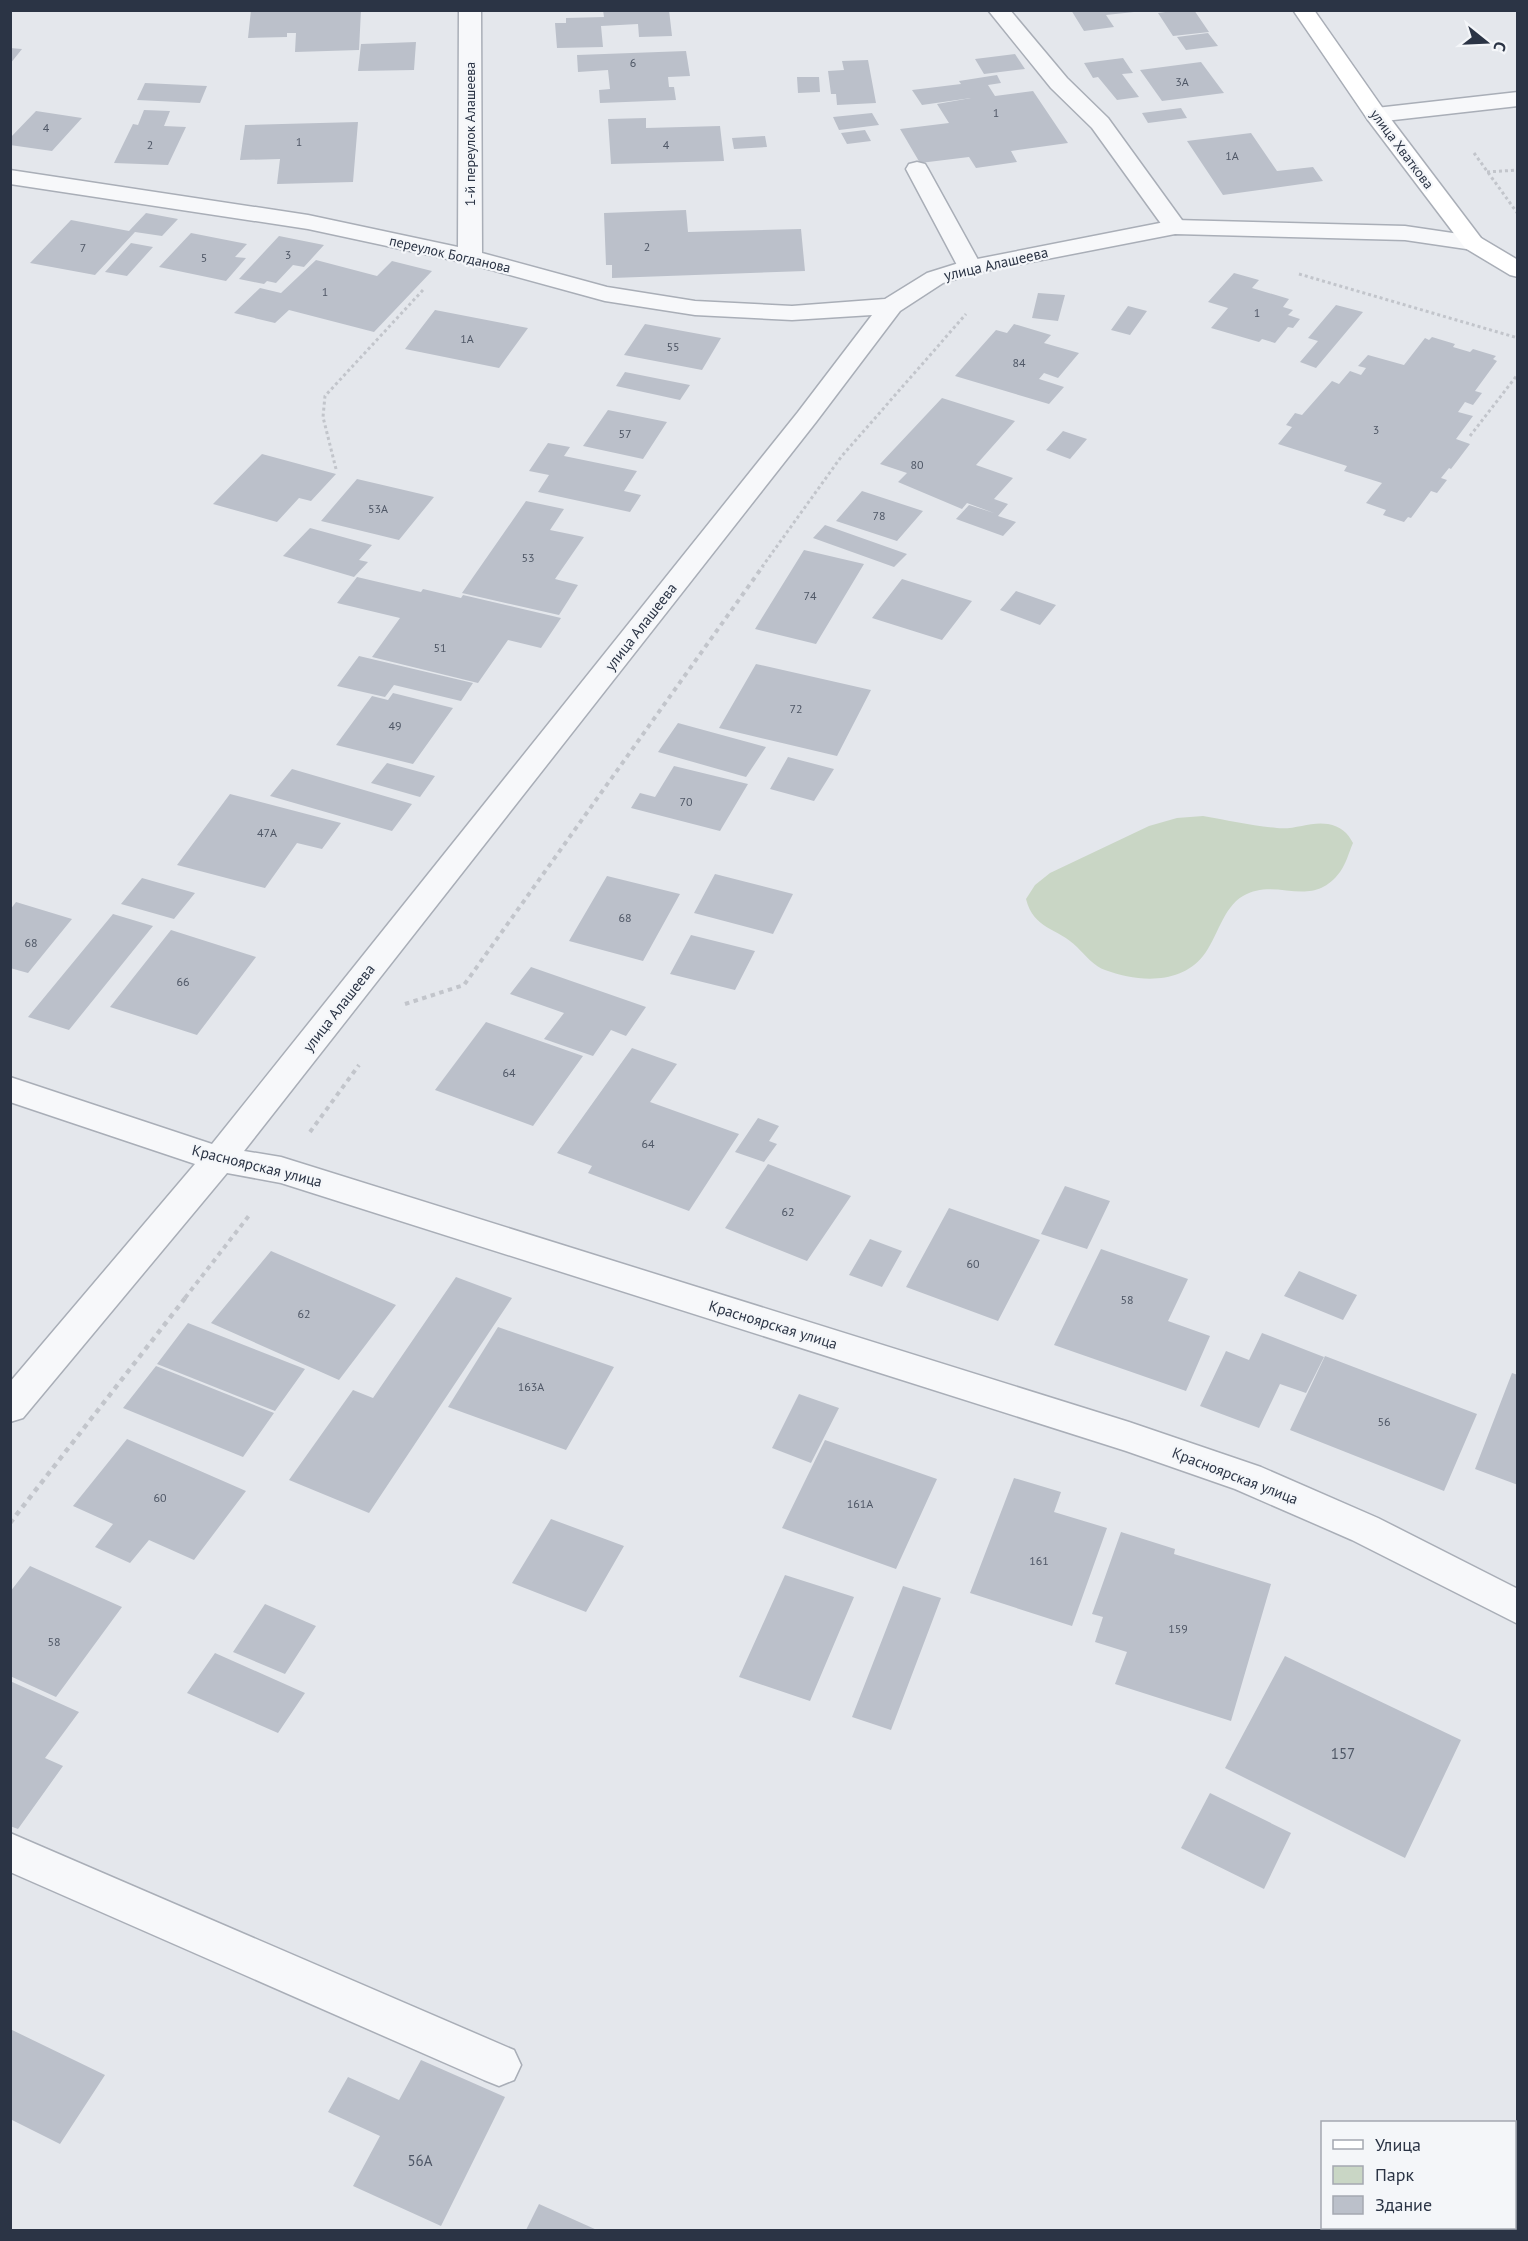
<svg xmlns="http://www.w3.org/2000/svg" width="1528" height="2241" viewBox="0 0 1528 2241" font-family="'PT Sans',sans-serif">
<rect width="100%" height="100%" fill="#e4e7ec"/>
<path fill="#c9d6c5" d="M1203 816C1227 820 1252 826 1277 828 1295 830 1311 821 1328 824 1340 826 1348 833 1353 843 1349 852 1346 864 1340 872 1311 911 1277 876 1243 896 1223 907 1217 939 1203 956 1180 985 1137 982 1105 970 1095 967 1085 955 1077 947 1057 927 1034 930 1026 899L1035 885 1050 873 1149 826 1177 818Z"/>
<path fill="#bbc0ca" d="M251 10H361L359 50 295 52 296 33H287V37L248 38Z
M603 10H669L672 36 639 37 638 24 601 26 603 47 557 48 555 23H566V18L604 17Z
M1071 10H1134V12L1106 15 1114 27 1084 31Z
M1180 10H1194L1209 32 1173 36 1158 13Z
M1208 33 1218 46 1186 50 1177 37Z
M416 42 414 70 358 71 361 44Z
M10 48 22 49 10 64Z
M686 51 690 76 668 77 669 87H674L676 100 600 103 599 90 610 89 608 70 578 72 577 55Z
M1015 54 1025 69 984 74 975 59Z
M1123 58 1133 73 1122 74 1139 97 1117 100 1098 77 1093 78 1084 63Z
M868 60 876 103 837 105 836 94H831L828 71 844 70 842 61Z
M1201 62 1224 93 1162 101 1140 70Z
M997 75 1001 83 988 85 995 96 1033 91 1068 143 1011 151 1017 162 976 168 969 157 920 163 900 129 949 123 937 104 971 98 922 105 912 90 961 84 959 81Z
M797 77H819L820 92 798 93Z
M145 83 207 86 200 103 137 100Z
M1181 108 1187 118 1148 123 1142 113Z
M144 110 170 111 164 126 186 127 168 165 114 163 133 124 138 125Z
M36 111 82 118 52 151 10 145V138Z
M872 113 879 125 839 130 833 117Z
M646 118V128L720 126 724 161 611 164 608 119Z
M358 122 353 182 277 184 280 159 240 160 245 125Z
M865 130 871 141 847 144 841 133Z
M1251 133 1277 171 1313 167 1323 181 1223 195 1187 141Z
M765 136 767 147 734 149 732 138Z
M686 210 688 232 801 229 805 271 612 278V265H606L604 213Z
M146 213 178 219 162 236 135 232 95 275 30 263 71 220 129 231Z
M191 233 247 244 235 257 246 258 226 281 159 267Z
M279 236 324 245 304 267 293 265 276 283 267 281 264 284 239 279Z
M131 243 153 247 127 276 105 272Z
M316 260 377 276 392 261 432 271 374 332 289 310 275 323 234 313 260 288 281 293Z
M1234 273 1259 280 1252 288 1289 299 1283 307 1293 310 1288 315 1300 319 1293 328 1288 327 1275 343 1262 339 1259 342 1211 328 1228 308 1208 302Z
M1038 293 1065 295 1058 321 1032 318Z
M1336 305 1363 312 1316 368 1300 362 1318 341 1308 338Z
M1128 306 1147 311 1130 335 1111 330Z
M435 310 528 328 499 368 405 349Z
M645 324 721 338 702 370 624 355Z
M1014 324 1051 335 1044 343 1079 353 1058 378 1044 373 1039 379 1064 387 1049 404 955 376 996 330 1007 333Z
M1432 337 1455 344 1453 347 1470 352 1473 349 1496 356 1493 359 1497 361 1475 391 1482 393 1473 405 1465 402 1458 412 1473 416 1456 439 1470 444 1451 469 1449 468 1441 478 1447 480 1437 493 1431 491 1411 518 1408 517 1404 522 1383 515 1386 510 1366 503 1382 483 1344 471 1347 466 1278 444 1292 427 1286 425 1295 413 1302 415 1332 381 1339 384 1350 371 1361 375 1366 368 1358 366 1368 355 1404 365 1425 338 1429 340Z
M625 372 690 385 680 400 616 386Z
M942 398 1015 421 976 465 1013 478 994 499 1008 504 998 516 1016 522 1003 536 956 519 969 505 994 513 967 503 962 509 898 482 907 473 880 464Z
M608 410 667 422 643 459 583 446Z
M1063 431 1087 439 1070 459 1046 450Z
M548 443 570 447 564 456 637 471 624 491 641 495 630 512 538 492 549 475 529 471Z
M262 454 336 474 311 501 299 498 277 522 213 504Z
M357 479 434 497 399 540 321 521Z
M862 491 923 511 897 541 836 521Z
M526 501 564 509 550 530 584 537 555 579 578 585 559 615 462 593Z
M825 525 907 554 894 567 813 538Z
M310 528 372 545 359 560 368 562 354 577 283 556Z
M804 550 864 564 816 644 755 629Z
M357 577 421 592 423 589 461 598 463 595 561 618 541 648 508 640 478 683 372 657 400 618 337 603Z
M902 579 972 601 942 640 872 618Z
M1016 591 1056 605 1040 625 1000 610Z
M359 656 473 683 461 701 394 685 385 697 337 686Z
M756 664 871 690 837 756 719 728Z
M393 693 453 708 413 764 336 745 372 696 388 700Z
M678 723 766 747 746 777 658 752Z
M788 757 834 769 814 801 770 789Z
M387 763 435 776 420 797 371 783Z
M674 766 748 784 720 831 631 808 640 793 655 797Z
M292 769 412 804 392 831 270 796Z
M230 794 341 823 322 849 297 843 265 888 177 865Z
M715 874 793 894 773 934 694 913Z
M607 876 680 894 643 961 569 941Z
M142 878 195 893 174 919 121 904Z
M16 902 72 919 28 973 10 968V910Z
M113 914 153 926 69 1030 28 1017Z
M171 930 256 957 197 1035 110 1007Z
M691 935 755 951 735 990 670 974Z
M531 967 646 1007 626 1036 611 1030 593 1056 544 1039 564 1013 510 994Z
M486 1022 583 1056 533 1126 435 1090Z
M632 1048 677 1064 650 1102 739 1134 689 1211 588 1173 592 1166 557 1153Z
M758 1118 779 1126 769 1141 777 1144 764 1162 735 1152Z
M768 1164 851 1196 807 1261 725 1228Z
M1065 1186 1110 1201 1087 1249 1041 1234Z
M949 1208 1040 1240 998 1321 906 1287Z
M870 1239 902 1251 882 1287 849 1275Z
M1101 1249 1188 1279 1168 1321 1210 1336 1186 1391 1054 1345Z
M271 1251 396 1305 339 1380 211 1323Z
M1299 1271 1357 1295 1343 1320 1284 1296Z
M456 1277 512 1298 369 1513 289 1480 353 1390 373 1398Z
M188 1323 305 1369 275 1411 157 1364Z
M498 1327 614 1367 566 1450 448 1407Z
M1262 1333 1324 1357 1306 1393 1280 1384 1259 1428 1200 1406 1226 1351 1249 1360Z
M1325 1356 1477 1414 1444 1491 1290 1430Z
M156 1366 274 1413 243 1457 123 1408Z
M1512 1373 1518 1375V1485L1475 1469Z
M799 1394 839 1408 811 1463 772 1448Z
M127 1439 246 1491 194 1560 149 1540 130 1563 95 1547 113 1524 73 1506Z
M825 1440 937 1479 896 1569 782 1528Z
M1014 1478 1061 1492 1054 1512 1107 1528 1072 1626 970 1593Z
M551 1519 624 1546 586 1612 512 1583Z
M1121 1532 1175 1549 1174 1554 1271 1584 1231 1721 1115 1684 1127 1652 1095 1642 1103 1617 1092 1614Z
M30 1566 122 1607 56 1697 10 1676V1592Z
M785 1575 854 1597 810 1701 739 1677Z
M903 1586 941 1598 891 1730 852 1717Z
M265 1604 316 1626 285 1674 233 1652Z
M215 1653 305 1693 278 1733 187 1693Z
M1285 1656 1461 1740 1405 1858 1225 1768Z
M10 1681 79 1712 45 1758 63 1766 18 1829 10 1826Z
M1210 1793 1291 1833 1264 1889 1181 1848Z
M10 2029 105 2075 60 2144 10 2119Z
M421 2060 505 2097 441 2226 353 2186 380 2136 328 2112 348 2077 399 2100Z
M539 2204 597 2230H526Z"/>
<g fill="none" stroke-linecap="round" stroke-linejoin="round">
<defs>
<path id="lane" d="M988 10H1010L1067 78 1108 118 1187 227 1183 232 1175 234 1167 232 1092 128 1051 88Z
M1518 92V106L1376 122 1368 120 1365 115 1368 110 1376 108Z
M917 162 925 164 928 169 982 267 978 272 970 274 962 272 958 267 906 169 909 164Z
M10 1833 514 2050 521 2065 514 2080 499 2086 484 2080 10 1872Z"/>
<path id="street" d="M459 10H481L482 253 607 287 695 301 792 306 885 299 927 273 962 262 1175 220 1405 226 1473 236 1481 238 1485 243 1481 248 1473 250 1405 240 1175 234 975 273 943 283 900 311 816 422 244 1151 281 1157 1129 1422 1261 1467 1378 1518 1518 1589V1624L1352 1540 1235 1489 1126 1451 281 1183 227 1173 23 1418 10 1422V1382L195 1164 10 1102V1077L212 1144 798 412 872 315 792 320 695 315 605 301 466 263 308 229 10 184V170L308 215 458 247Z"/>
<path id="secondary" d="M1293 10H1314L1384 110 1481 238 1518 260V277L1510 275 1465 248 1368 120Z"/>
</defs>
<use href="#lane" stroke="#a9aeb7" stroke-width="3"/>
<use href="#street" stroke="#a9aeb7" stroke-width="3"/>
<use href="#secondary" stroke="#a9aeb7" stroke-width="3"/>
<path stroke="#c2c5cb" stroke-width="3" stroke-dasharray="3 3" stroke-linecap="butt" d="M1474 153 1518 214
M1487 172 1518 170
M1299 274 1518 338
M1470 436 1518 374
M336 469 323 417 325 396 423 290
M762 567 841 457 966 314"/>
<path stroke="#c2c5cb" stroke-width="4" stroke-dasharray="4.5 4.5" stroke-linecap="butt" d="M405 1004 464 985 763 566
M310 1132 359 1065
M185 1298 251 1213"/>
<path stroke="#c2c5cb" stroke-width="4.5" stroke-dasharray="5 5" stroke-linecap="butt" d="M10 1523 186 1297"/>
<use href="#lane" fill="#f7f8fa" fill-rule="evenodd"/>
<use href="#street" fill="#f7f8fa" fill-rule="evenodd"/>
<use href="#secondary" fill="#fff" fill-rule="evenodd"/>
</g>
<g text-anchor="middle" stroke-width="4.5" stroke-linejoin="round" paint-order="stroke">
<g font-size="12" fill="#4f5766">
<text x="633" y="67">6</text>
<text x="1182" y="86">3А</text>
<text x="996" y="117">1</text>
<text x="46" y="132">4</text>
<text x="299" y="146">1</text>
<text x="150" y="149">2</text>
<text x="666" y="149">4</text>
<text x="1232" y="160">1А</text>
<text x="647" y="251">2</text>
<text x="83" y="252">7</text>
<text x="288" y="259">3</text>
<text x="204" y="262">5</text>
<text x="325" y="296">1</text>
<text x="1257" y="317">1</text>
<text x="467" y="343">1А</text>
<text x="673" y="351">55</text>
<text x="1019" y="367">84</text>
<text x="1376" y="434">3</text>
<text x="625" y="438">57</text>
<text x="917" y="469">80</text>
<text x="378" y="513">53А</text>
<text x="879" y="520">78</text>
<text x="528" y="562">53</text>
<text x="810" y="600">74</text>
<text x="440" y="652">51</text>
<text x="796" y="713">72</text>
<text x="395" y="730">49</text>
<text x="686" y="806">70</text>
<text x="267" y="837">47А</text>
<text x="625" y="922">68</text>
<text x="31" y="947">68</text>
<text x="183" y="986">66</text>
<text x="509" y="1077">64</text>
<text x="648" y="1148">64</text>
<text x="788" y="1216">62</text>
<text x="973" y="1268">60</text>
<text x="1127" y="1304">58</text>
<text x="304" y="1318">62</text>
<text x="531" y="1391">163А</text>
<text x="1384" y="1426">56</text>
<text x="160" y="1502">60</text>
<text x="860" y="1508">161А</text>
<text x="1039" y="1565">161</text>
<text x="1178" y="1633">159</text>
<text x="54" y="1646">58</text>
</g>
<g font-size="14" fill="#2b3445" stroke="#f4f6f9">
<text transform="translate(470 134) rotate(-90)" y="5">1-й переулок Алашеева</text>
<text transform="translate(1402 149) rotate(53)" y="5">улица Хваткова</text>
<text transform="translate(450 254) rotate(13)" y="5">переулок Богданова</text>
</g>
<g font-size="15" fill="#2b3445" stroke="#f4f6f9">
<text transform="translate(996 264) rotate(-13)" y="5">улица Алашеева</text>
<text transform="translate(641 627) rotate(-52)" y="5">улица Алашеева</text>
<text transform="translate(339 1008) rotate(-52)" y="5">улица Алашеева</text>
<text transform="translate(257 1166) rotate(14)" y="5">Красноярская улица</text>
<text transform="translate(773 1325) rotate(17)" y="5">Красноярская улица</text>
<text transform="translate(1235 1476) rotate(21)" y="5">Красноярская улица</text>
</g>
<g font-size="15" fill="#4f5766">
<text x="1343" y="1759">157</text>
<text x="420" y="2166">56А</text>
</g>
</g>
<rect width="1528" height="2241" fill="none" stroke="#2b3445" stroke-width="24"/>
<rect x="1321" y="2121" width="195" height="108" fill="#f4f6f9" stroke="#a4a8b1" stroke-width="1.5"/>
<rect x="1333" y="2140" width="30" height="9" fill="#ffffff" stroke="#a4a8b1" stroke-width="1.5"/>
<text x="1375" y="2151" font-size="18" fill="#2b3445">Улица</text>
<rect x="1333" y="2166" width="30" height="18" fill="#c9d6c5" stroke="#a4a8b1" stroke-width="1.5"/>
<text x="1375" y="2181" font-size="18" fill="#2b3445">Парк</text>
<rect x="1333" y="2196" width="30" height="18" fill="#bbc0ca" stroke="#a4a8b1" stroke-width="1.5"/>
<text x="1375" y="2211" font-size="18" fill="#2b3445">Здание</text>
<g transform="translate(1486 42) rotate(108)" stroke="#f4f6f9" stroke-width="4.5" paint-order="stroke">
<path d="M0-4.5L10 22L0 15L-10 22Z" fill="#2b3445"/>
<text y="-9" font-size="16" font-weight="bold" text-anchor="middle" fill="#2b3445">С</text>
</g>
</svg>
